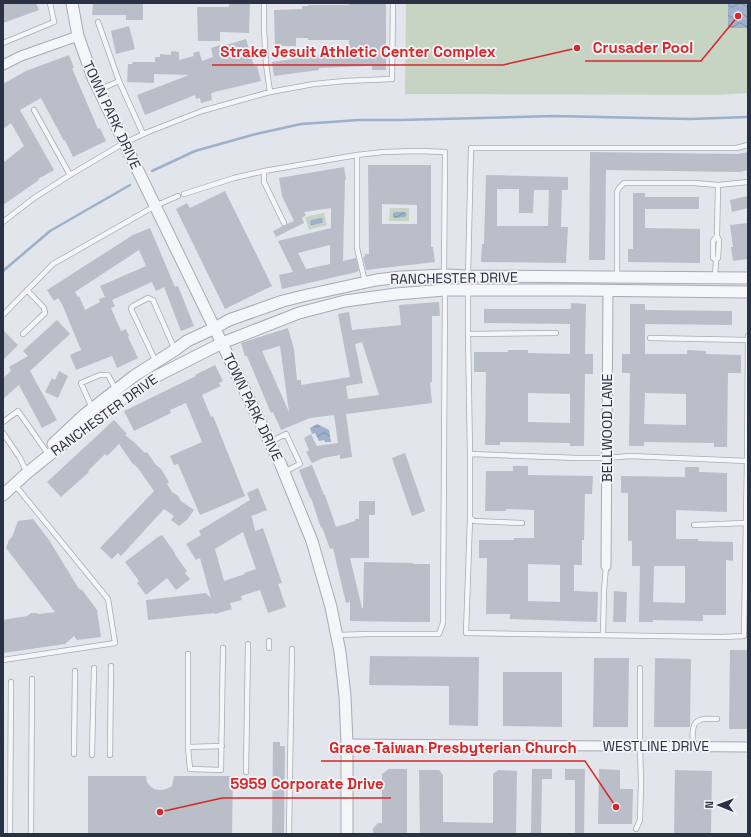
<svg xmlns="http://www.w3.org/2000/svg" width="751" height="837" viewBox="0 0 751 837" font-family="'Space Grotesk',sans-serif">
<defs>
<pattern id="water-waves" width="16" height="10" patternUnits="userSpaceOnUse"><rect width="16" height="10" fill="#9eb0ca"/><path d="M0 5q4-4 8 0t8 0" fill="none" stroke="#8190a6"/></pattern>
</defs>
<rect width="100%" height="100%" fill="#e2e5eb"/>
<path fill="#c7d4c4" d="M406 3H748V93L717 95 405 94Z
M390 208H409V221H389Z
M324 213 327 225 309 230 305 217Z"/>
<path fill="url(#water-waves)" d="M728 3H748V28H728Z
M395 212H404L406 213V216L405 217 395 218 393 216V213Z
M321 218H322L323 221 322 223 313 225H311L310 222 311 220Z
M317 424 329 430 331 442H325L324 440 319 441 315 433 312 434 310 428Z"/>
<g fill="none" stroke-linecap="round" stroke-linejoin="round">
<path stroke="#9eb0ca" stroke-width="2.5" d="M152 171 195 151 256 134 301 124 359 120H400L554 116 690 119 748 117
M3 271 50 231 130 185"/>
</g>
<path fill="#babec8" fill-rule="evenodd" d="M3 3H36L39 10 3 23Z
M93 3H143V20H126V15H92Z
M229 3H250L249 33 220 32V41H198L197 7H229Z
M349 3H386V70H372V66H367L319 68V70L274 76 272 62 334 53 349 52V40H308V38H296V46H275L274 10 302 9V6H308V5H349Z
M129 26 135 49 116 54 111 31Z
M246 39 254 66H257L261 81 214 92 211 94 212 100 201 103 200 98 196 99 195 95 145 115 137 95 189 75 154 74V83L127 82 128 64H132L133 62H155V57H160V54L171 55V51L179 52V60L194 56 193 53 199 51 202 61 213 57 211 48 220 45V47Z
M69 55 74 68H72L98 129 100 128 106 141 73 157 65 140 64 141 41 98 20 110 54 170 38 179 39 180 3 205V163L24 146 11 123 3 129V84L26 71Z
M590 152 738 154 748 152V170L739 172 606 170 605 260H589Z
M368 165H431V247H433L435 262 366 270 363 257 365 256V254H369ZM382 204 417 205V224H382Z
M344 167 346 179 345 180 343 261 356 258 359 271H357V272L282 289 279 275 293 272 278 241 331 228V208L304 212 306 215 302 218 304 223 276 237 273 231 283 226H286L287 224 294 221 282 196 279 178ZM330 245V264L306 269 298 253Z
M486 175 568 177V190H562L561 227H568L566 263 481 262 482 244H484ZM497 189H519V213H533L534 190H549L548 226H497Z
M225 191 272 286 225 309 176 209 187 203 190 208Z
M633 193H645V197H699V209H645V228L700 229V263L628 262V249H633Z
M748 196V208L732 212 730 200Z
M748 223V259L733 261 731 247H733L730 225Z
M150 228 175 287 178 286 194 326 181 331 164 287 156 291 152 282 112 300 115 306 111 308 121 331 126 329 129 336 128 337 138 358 117 368 112 356 76 370 70 355 81 350 62 304 58 298 54 301 47 290 133 235ZM139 250 146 266 100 286 105 297 99 299 100 302 85 310 79 296 78 297 75 292Z
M439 302 440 316H432V382H430L432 403 346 414 352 457 340 459V455L323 458 312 463 306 452 309 450 304 438 311 434 317 446 338 443 334 415 310 418 281 430 273 412 271 413 247 356H245L241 343 288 328 294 349 297 380H301V385L350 377 338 314 349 312 352 330 401 325 399 305ZM362 342 379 395 348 399 346 386 363 383 355 344ZM280 346 289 412 262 351Z
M571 303 586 304 585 354H593V374H585L584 446H570V443L500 442V445H485L486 372H474V352H508V350H528V353L570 354V324L484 323V309H571ZM528 393 570 394V423L528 422Z
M630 304H645V310L732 311V325L645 324V354H687V350L706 351V354L741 355V373H728L727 447H714V443L644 442V446H629L630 373H622V354H630ZM645 393 686 394V425L644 424Z
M57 320 70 334 30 371 57 420 42 428 19 385 3 399V378L11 371 9 367 28 356 23 351Z
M3 330 18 345 3 360Z
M215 365 223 381 219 383 221 386 202 395 211 417 213 416 245 496 200 515 178 464 174 465 170 456 202 442 186 403 170 410 171 413 134 431 124 411 196 376 195 375Z
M59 371 68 376 58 398 45 392 52 378 55 380Z
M114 420 127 434 125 435 135 443 145 453 147 452 155 464 161 469 169 482 167 484 172 492 178 496 181 501 194 510 187 520 179 526 171 520 174 516 164 509 121 556 118 553 112 559 100 548 154 491 138 468 132 463 119 444 107 456 105 454 88 471 89 472 61 497 47 482Z
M405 453 425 511 412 516 392 458Z
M312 465 324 495H325L336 527 355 521V519H359V501H375V515H369V558H350L362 608H363L364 562 413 563V564H430V622H409L350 621V602L346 603 333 548 330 549 322 527 321 528 311 498H310L299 470Z
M513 466H528V475L593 476 592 494H585L584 540H582V565H574V591L598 592 597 622 510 619V614H486L487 558H479V540H514V538H534V510L506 509V511H485L486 471H513ZM528 564 560 565V602L528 601Z
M685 467H699V472L727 473V512L676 510V539H698V541L733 542V561L726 560V615H703V621L653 620V622H639L640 566H632V541H628V493H621V476L685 477ZM654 566H685V603L653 602Z
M258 488 267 510 251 516 252 518 255 531 263 528 282 583 278 584 286 607 268 613 260 590 241 596 242 600 230 603 232 609 215 614V613L148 620 146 600 206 593 211 598 200 558 196 560 186 544 201 535 199 531 250 500 247 493ZM243 532 256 569 244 573 245 574 224 581 215 549Z
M33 519 49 540 79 589 82 590 97 610 101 637 77 640 74 636 65 644 3 653V620L27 616 31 613H36L39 614 55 612 6 548 9 540 12 537 18 521Z
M162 535 173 550 176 556 187 571 185 573 190 579 176 590 167 578 146 595 137 583 139 581 125 562 158 537Z
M614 591 627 592 626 622H613Z
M730 650H748V729H729Z
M370 656 479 657 478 726 449 725V686L369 685Z
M594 658H629L628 727H593Z
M655 658 691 659 690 727H654Z
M503 672H562V727L503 726Z
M273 742H280V746H285L284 834H272Z
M389 769H407V834H373V828L378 823H382V774Z
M532 769H552V779H542L541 834H531Z
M565 769H585L584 834H575V780H565Z
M599 769 620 770V789H633L632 824H598Z
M419 770H439L443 775V822L493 823V774L498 770 517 771 516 834H420Z
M675 770 712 771 711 834H674Z
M88 776H146L147 782 150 786 154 789 160 790 166 789 172 786 174 776H233L232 834H94L88 833Z"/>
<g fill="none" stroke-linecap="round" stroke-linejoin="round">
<defs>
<path id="service" d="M264 3V29L266 64 270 92
M98 22 119 81 143 134
M3 43 54 22 50 3
M99 90 119 81
M34 110 70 175
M357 155V248L365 282
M264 171V182L284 223
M718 185 748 182
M184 194 234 178 264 171 357 155 383 152 418 151 445 152 444 275
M3 222 34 198 70 175 124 143 148 132 202 111 270 92 314 84 345 81 392 79 393 3
M716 260 713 258V241L717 236
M468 276 471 148H736L748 145
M617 276V192L619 188 624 183H694L718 185 717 236 719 240 718 258 716 260 715 278
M468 291V334L556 333
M3 315 53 264 155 206 178 196
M23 334 45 313 44 308 27 290
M468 334 470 454 578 458H607L630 456 747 461
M650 338 748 340
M156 362 132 311 131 308 133 306 148 298 153 300 175 350
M92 408 81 383 100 375H108L116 390
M3 422 18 411 46 451
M3 433 20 458 27 473
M270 442 286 434 300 464 284 472
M470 454V518L474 521 522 523
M470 518 466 633 722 637 744 636 747 461 748 336
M694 525 746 523
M337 635 370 634H439L443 623 445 290
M603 635 604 591 606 566
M269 641V648
M188 654V747L190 769 221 770 223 648
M3 660 115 643 108 599 15 485
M188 747 222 746
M693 747C693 738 690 723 700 720 705 718 712 719 717 719
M74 754 75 671
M92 755 94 668
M110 755 111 666
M246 772 248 644
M636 829 640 820 641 784 640 746V668
M10 834 11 682
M31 834 32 679
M289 834 292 649"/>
<path id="minor" d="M3 65 21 56 78 36
M606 566 608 290
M347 744 748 747"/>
<path id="tertiary" d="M72 3 78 36 93 78 281 465 312 541 331 607 340 652 345 696 347 744V834
M53 444 84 415 134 376 175 350 187 341 215 328 229 320 283 301 307 295 376 280 401 277 444 275 468 276 748 278
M3 495 27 473 94 419 151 379 222 343 299 313 345 301 367 298 396 294 445 290H576L748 292"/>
</defs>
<use href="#service" stroke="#a7abb5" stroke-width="6"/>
<use href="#minor" stroke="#a7abb5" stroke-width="11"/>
<use href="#tertiary" stroke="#a7abb5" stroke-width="13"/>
<use href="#service" stroke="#f5f6f9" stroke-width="4.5"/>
<use href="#minor" stroke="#f5f6f9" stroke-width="9"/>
<use href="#tertiary" stroke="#f5f6f9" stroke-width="11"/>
</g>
<g text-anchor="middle" stroke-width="3.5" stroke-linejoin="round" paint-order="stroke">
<g font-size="14" fill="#2a3143" stroke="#f2f4f8">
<text transform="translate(112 115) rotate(65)" y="5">TOWN PARK DRIVE</text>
<text transform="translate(454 278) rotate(-1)" y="5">RANCHESTER DRIVE</text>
<text transform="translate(253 407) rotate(64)" y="5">TOWN PARK DRIVE</text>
<text transform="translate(104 415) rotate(-36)" y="5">RANCHESTER DRIVE</text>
<text transform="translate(607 428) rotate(-90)" y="5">BELLWOOD LANE</text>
<text x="656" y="751">WESTLINE DRIVE</text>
</g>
</g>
<path fill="none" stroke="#d62828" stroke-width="1.5" d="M738 16L701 61H585M577 48L503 65H212M616 807L585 761H321M160 812L222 798H391"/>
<g fill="#d62828" stroke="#f2f4f8" stroke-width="1.5">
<circle cx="738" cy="16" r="4"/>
<circle cx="577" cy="48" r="4"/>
<circle cx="616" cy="807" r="4"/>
<circle cx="160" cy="812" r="4"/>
</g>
<g font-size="15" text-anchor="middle" font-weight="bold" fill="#d62828" stroke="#f2f4f8" stroke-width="3.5" stroke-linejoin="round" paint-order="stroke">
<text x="643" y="53">Crusader Pool</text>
<text x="358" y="57">Strake Jesuit Athletic Center Complex</text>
<text x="453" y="753">Grace Taiwan Presbyterian Church</text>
<text x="307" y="789">5959 Corporate Drive</text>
</g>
<rect width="751" height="837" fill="none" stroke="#2a3143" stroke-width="8"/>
<g transform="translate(719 805) rotate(271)" stroke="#f2f4f8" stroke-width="3" paint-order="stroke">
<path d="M0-3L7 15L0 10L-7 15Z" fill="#2a3143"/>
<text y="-6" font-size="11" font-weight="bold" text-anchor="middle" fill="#2a3143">N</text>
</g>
</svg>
